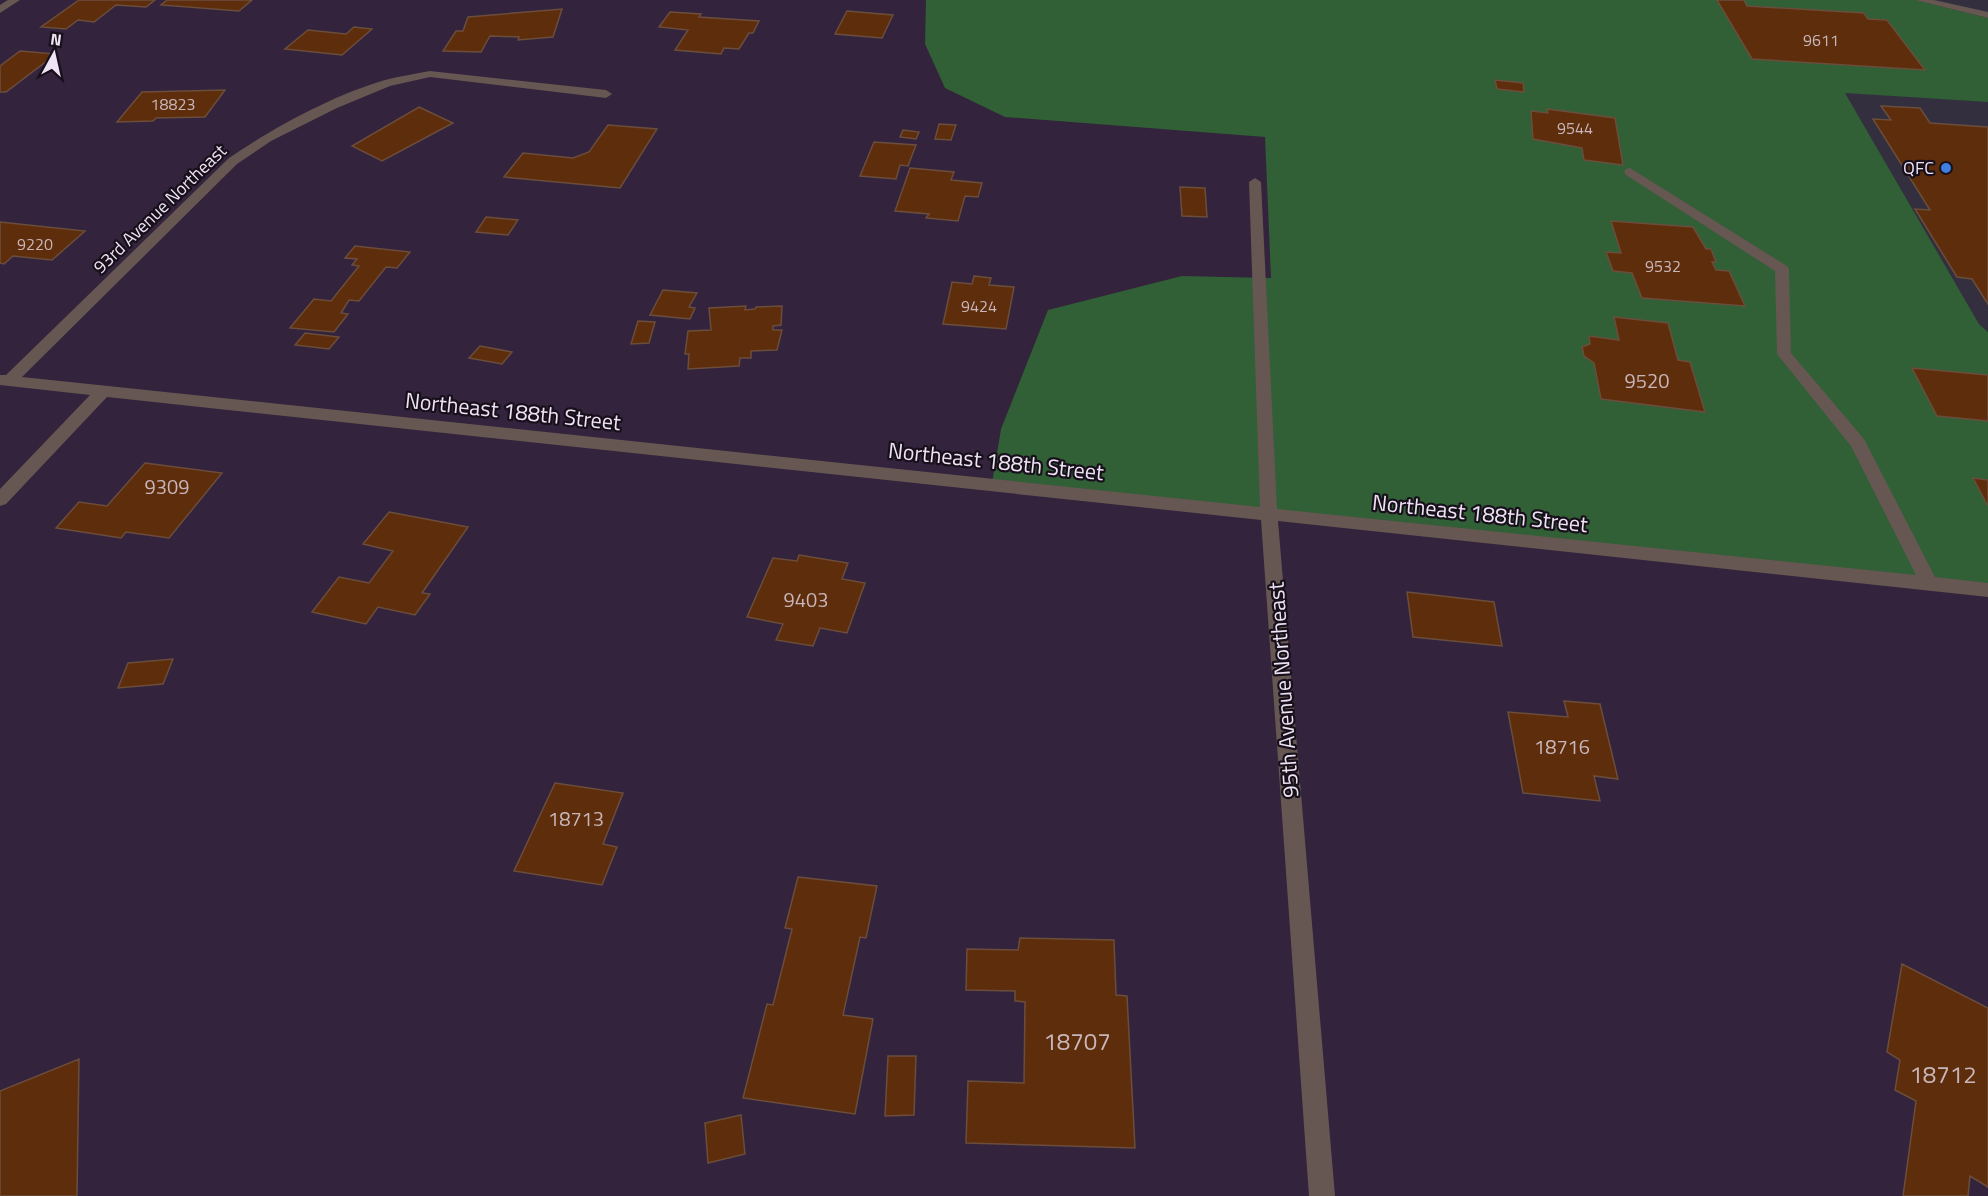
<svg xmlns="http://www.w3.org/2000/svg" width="1988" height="1196" viewBox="0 0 1988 1196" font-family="'Titillium Web',sans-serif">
<rect width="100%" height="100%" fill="#33233c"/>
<path fill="#332f3f" d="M1920 0H1988V19Z
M1844 92 1988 102V332L1979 324Z"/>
<path fill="#315f36" d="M926 0H1916L1988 18V102L1845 93 1979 324 1988 332V590L992 483 1001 429 1048 310 1182 276 1271 278 1265 137 1005 117 945 88 925 44Z"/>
<path fill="#5e2e0c" stroke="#6b4d3c" stroke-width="1.5" d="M79 0H155L146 7 116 5 94 22 78 20 66 29 41 27Z
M167 0H252L239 11 161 5Z
M1717 0H1744L1747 6 1864 13 1868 19 1887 20 1925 70 1752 59Z
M562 9 553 37 518 40 519 37 490 36 481 52 443 51 456 31H463L468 17Z
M847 11 893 15 882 38 835 34Z
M670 12 701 14 699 17 759 21 753 33H749L739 49 724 48 721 54 675 50 688 30 659 27Z
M354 27 372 29 342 55 285 49 308 30 346 34Z
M20 51 56 54 6 92H0V66Z
M1495 80 1523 83 1524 92 1497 89Z
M225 90 205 117 156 118 153 121 117 122 142 92Z
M1881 106 1920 108 1930 123 1988 127V304L1972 279 1957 277 1915 209 1930 210 1873 119 1891 120Z
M419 107 453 123 382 161 352 146Z
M1547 109 1615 118 1623 165 1584 160 1582 148 1533 139 1531 111 1548 113Z
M939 124 956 125 951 140 935 139Z
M608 125 657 129 620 188 504 177 523 153 573 158 589 152Z
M903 130 919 132 916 139 900 137Z
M874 142 916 145 908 166 900 165 896 179 860 176Z
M910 168 954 172 951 180 982 183 978 197 965 196 958 221 926 218 929 214 895 211Z
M1180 187 1205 188 1207 217 1182 216Z
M486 217 518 220 508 235 476 232Z
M1611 221 1693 227 1706 249H1711L1716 262H1712L1716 270 1729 271 1745 306 1642 298 1632 273 1613 271 1606 252 1621 253Z
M0 222 85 231 52 260 13 256 4 264 0 263Z
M355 246 410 252 397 268 386 267 359 301 349 300 341 313 348 314 334 332 290 328 314 299 331 301 359 266 352 265 357 259 345 258Z
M974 276 991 278 989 285 1014 287 1006 329 943 324 952 282 972 284Z
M663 290 697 293 689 307 695 308 690 319 650 315Z
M746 306 745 310 755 309 756 307 782 306 781 325 773 326V330H782L777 350 751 351V358H740L739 366 688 369 689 354H685L688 331 711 330 709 308Z
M1614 317 1668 323 1678 360 1690 362 1705 412 1601 399 1594 363 1584 356 1582 347 1590 344 1589 336 1619 340Z
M638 321 655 322 649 343 631 344Z
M305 333 339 337 329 349 295 345Z
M480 346 512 352 502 364 469 358Z
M1912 368 1988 375V421L1937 416Z
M145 463 222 473 169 538 126 532 121 538 56 528 79 502 107 506Z
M1973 478 1988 480V506Z
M389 512 468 527 422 593 430 594 415 615 378 607 366 624 312 612 339 577 369 583 393 551 363 544Z
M799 555 848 563 842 579 865 583 847 633 820 628 813 646 776 640 783 624 747 617 773 558 797 561Z
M1407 592 1494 602 1502 646 1413 637Z
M173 659 163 684 118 688 128 663Z
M1564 701 1600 704 1618 779 1594 776 1600 801 1523 793 1508 712 1568 717Z
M555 783 623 793 603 844 617 847 602 885 514 871Z
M798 877 877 886 866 938 860 937 843 1015 873 1019 855 1114 743 1098 767 1004 773 1005 792 929 785 928Z
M1020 938 1114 940 1116 995 1127 996 1135 1148 966 1143 968 1081 1024 1083 1025 1002 1015 1001V991L966 990 967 949 1018 950Z
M1902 964 1988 1008V1187L1970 1176 1968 1196H1903L1916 1101 1895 1090 1900 1060 1887 1052Z
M888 1056H916L914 1115 885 1116Z
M79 1059 77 1196H0V1091Z
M741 1115 745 1154 708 1163 705 1123Z"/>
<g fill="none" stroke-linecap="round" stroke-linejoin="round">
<path fill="#665752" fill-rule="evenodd" d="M8 0H20L0 13V5Z
M1915 0H1934L1988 12V18Z
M430 71 606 90 612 94 606 98 430 77 390 86 337 108 271 141 237 164 22 377 1260 507 1249 182 1255 178 1261 182 1277 509 1916 575 1851 446 1777 354 1775 271 1626 175 1624 172 1626 169 1630 168 1787 266 1789 269 1791 353 1864 439 1935 577 1988 583V597L1278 521 1335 1196H1309L1261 520 107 397 6 504 0 506V489L90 395 0 385V375H6L229 158C273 128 333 95 385 80 400 76 415 74 430 71Z"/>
</g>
<circle fill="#3f7fe0" stroke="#17101b" stroke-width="2" cx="1946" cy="168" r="6"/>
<g text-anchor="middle" stroke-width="4.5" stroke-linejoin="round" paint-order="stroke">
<g font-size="16" fill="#c9b6ba">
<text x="1821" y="46">9611</text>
<text x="173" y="110">18823</text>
<text x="1575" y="134">9544</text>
<text x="35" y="250">9220</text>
<text x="1663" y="272">9532</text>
<text x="979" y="312">9424</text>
</g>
<g font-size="18" fill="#ede3f4" stroke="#17101b" text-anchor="end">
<text x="1934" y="174">QFC</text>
</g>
<g font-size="18" fill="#ede3f4" stroke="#17101b">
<text transform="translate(160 209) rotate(-44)" y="6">93rd Avenue Northeast</text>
</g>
<g font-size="20" fill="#c9b6ba">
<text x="1647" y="388">9520</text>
<text x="167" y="494">9309</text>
<text x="806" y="607">9403</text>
<text x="1562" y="754">18716</text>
<text x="576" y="826">18713</text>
</g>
<g font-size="22" fill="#ede3f4" stroke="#17101b">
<text transform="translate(513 411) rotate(6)" y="8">Northeast 188th Street</text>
<text transform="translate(996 461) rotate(6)" y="8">Northeast 188th Street</text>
<text transform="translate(1480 513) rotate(6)" y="8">Northeast 188th Street</text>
<text transform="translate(1283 690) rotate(-94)" y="8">95th Avenue Northeast</text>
</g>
<g font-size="24" fill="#c9b6ba">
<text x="1077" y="1050">18707</text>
<text x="1943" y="1083">18712</text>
</g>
</g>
<g transform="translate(54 54) rotate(8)" stroke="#17101b" stroke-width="4.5" paint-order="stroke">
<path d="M0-4.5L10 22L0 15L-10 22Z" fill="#ede3f4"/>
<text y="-9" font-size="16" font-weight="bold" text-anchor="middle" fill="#ede3f4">N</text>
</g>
</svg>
